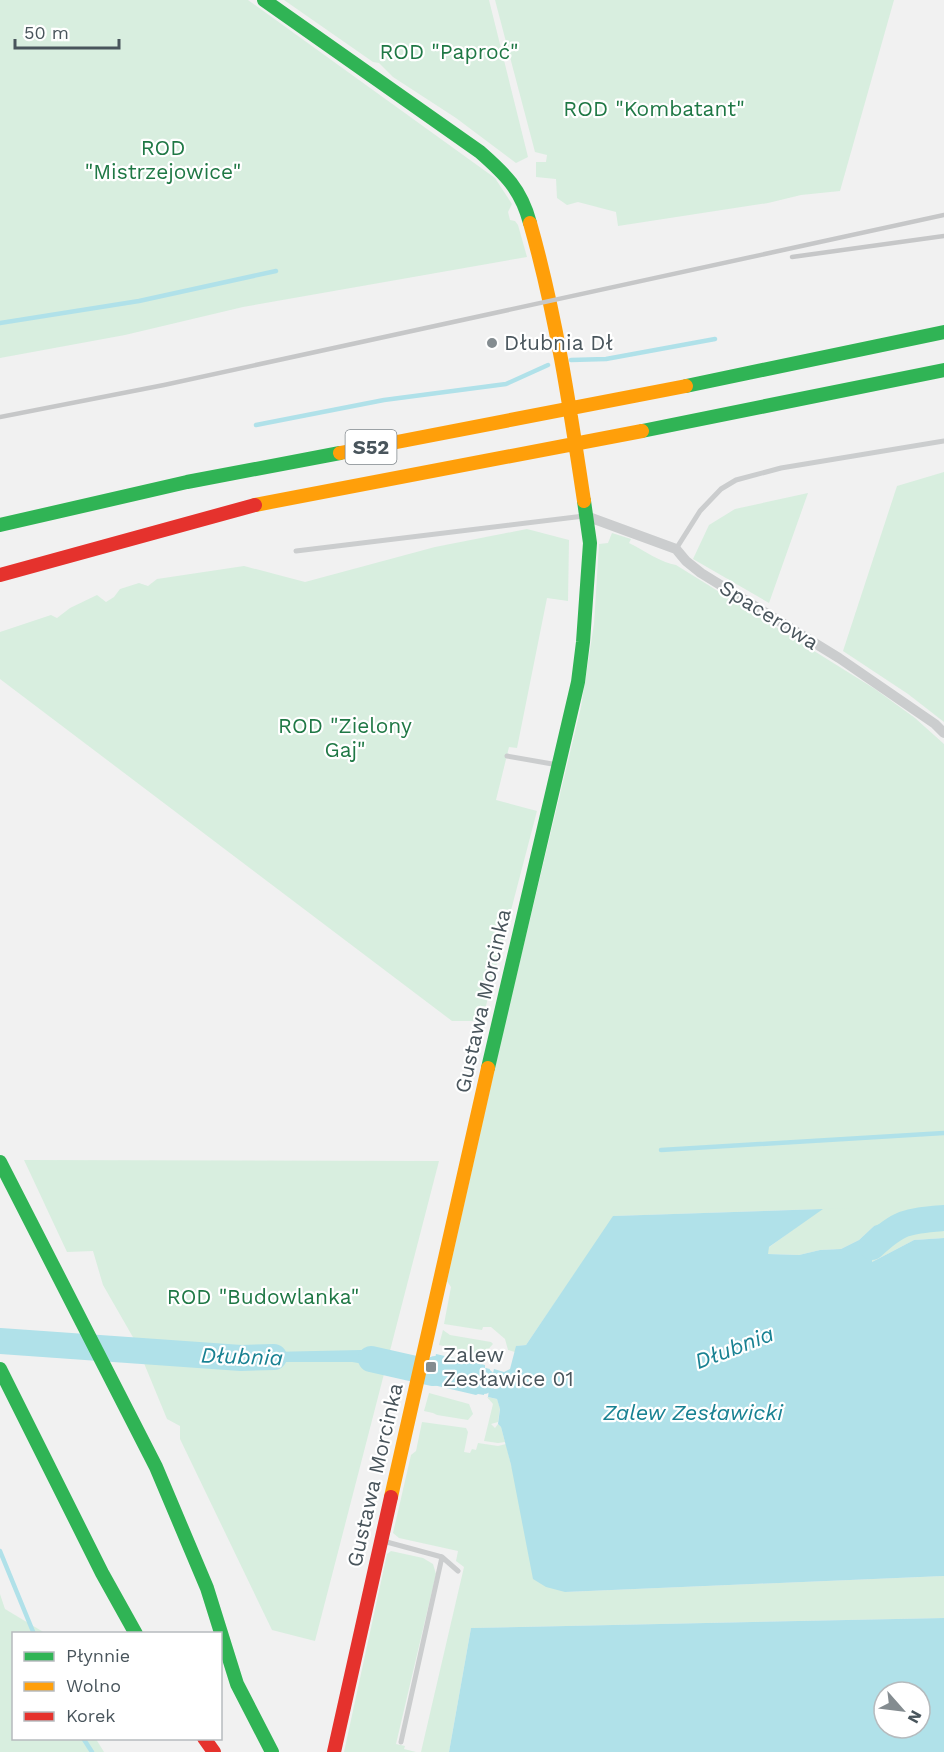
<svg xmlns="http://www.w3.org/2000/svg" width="944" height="1752" viewBox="0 0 944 1752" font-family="'Work Sans',sans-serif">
<rect width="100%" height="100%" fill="#f1f1f1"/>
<path fill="#d8eedf" d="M0 0H248L495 178 512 204 508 212 510 220 515 221 518 225 527 257 243 307 125 335 0 358Z
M284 0H489L528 157 516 163 456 118 393 77 379 63 373 62Z
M495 0H894L840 191 801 195 768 203 618 226 616 212 578 202 567 205 557 198 556 179 536 177V162H546L547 155 535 152Z
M944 472V722L908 694 843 651 897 486Z
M808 493 769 603 693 559 709 525 735 509Z
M527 529 569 540 568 601 547 598 517 748 509 747 496 800 537 811 482 1021H452L0 679V632L51 615 57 618 70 608 97 595 106 602 114 597 120 589 139 583 148 586 157 579 244 566 305 582 435 547Z
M612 533 631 539 629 543C643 550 662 563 676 565L875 689 915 718 944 744V1238L914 1240 872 1262 873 1254 899 1230 874 1226 859 1240 841 1249 820 1250 799 1255 768 1254V1248L821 1209 614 1216 526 1345 517 1346 515 1352 508 1350 505 1339 491 1327H483L482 1330 444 1324 451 1287 447 1281 504 1027 581 707 594 624 599 544 608 543Z
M24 1160 439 1161 315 1641 272 1630 180 1439V1426L167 1419 134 1339 103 1285 93 1251 67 1252Z
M443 1330 450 1335 491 1342 493 1344 483 1355 439 1345Z
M429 1393 469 1404 473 1414 468 1420 437 1415 433 1413 424 1411Z
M487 1397 497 1399 500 1408 498 1422 491 1424 495 1428 498 1424 501 1427 505 1442 498 1443 484 1441 493 1404Z
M422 1422 466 1428 468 1432 464 1452 470 1453 472 1449 476 1450 478 1443 498 1446 506 1444 511 1465 565 1592 944 1576V1618L471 1628 449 1752H421L464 1567 456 1561 458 1551 399 1538 393 1533 411 1455 416 1451Z
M391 1551 423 1558 433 1564 436 1574 396 1744 405 1746 404 1749 416 1752H344L387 1554Z
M0 1594 5 1609 45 1633 14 1634V1738L96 1739 104 1752H0Z"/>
<path fill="#b0e1e9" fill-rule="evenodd" d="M944 1205 823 1209 769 1247 768 1254 799 1255 820 1250 841 1249 859 1240 874 1226 901 1217 899 1230 873 1254 872 1262 914 1240 944 1238V1576L565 1592 546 1587 533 1579 511 1465 501 1427 498 1424 500 1409 497 1399 488 1397 489 1389H499L487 1385 488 1379 500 1380 492 1377 494 1369 504 1372 510 1369 516 1346 526 1345 613 1216Z
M361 1350 407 1355 403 1372 389 1366 383 1367 352 1362H263L241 1358 270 1352Z
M436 1354 485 1365V1368L490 1369 488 1376H483L482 1383 480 1384 435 1373V1375L485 1389 484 1395 478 1394 476 1395 429 1384Z
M944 1618V1752H449L471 1628ZM884 1692H920V1728H884Z"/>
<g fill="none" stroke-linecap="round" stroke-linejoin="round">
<path stroke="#b0e1e9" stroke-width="4.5" d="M0 323 139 301 276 271
M571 360 606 359 715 339
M256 425 384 400 506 384 548 365
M661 1150 944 1133
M0 1551 34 1634
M83 1738 92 1752"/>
<path stroke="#b0e1e9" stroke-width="26" d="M872 1247C900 1221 907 1221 944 1218
M0 1341 241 1358 274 1357
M371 1359 433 1373 436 1369 483 1381"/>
<path stroke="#cbcdce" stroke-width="5" d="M676 549 700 511 721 489 736 480 781 468 944 441
M296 551 584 516
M507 756 558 765
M383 1541 442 1557 401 1742
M442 1557 458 1571"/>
<path stroke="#cbcdce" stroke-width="10" d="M586 516 676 549 686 561 701 573 839 658 935 724 944 733"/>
<path stroke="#30b455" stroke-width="14" d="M264 0 480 152C505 174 521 189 530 223
M686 386 944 332
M642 431 944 370
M0 525 187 482 340 453
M488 1068 578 682 583 642 590 543 584 501
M0 1162 156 1467 207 1588 237 1684 272 1752
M0 1369 102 1573 136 1634"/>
<path stroke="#ff9f0a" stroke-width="14" d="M530 223C556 314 570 408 584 501
M340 453 686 386
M255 505 642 431
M391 1497 488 1068"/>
<path stroke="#e5322d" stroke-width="14" d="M0 575 255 505
M204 1738 214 1752
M334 1752 391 1497"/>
<path stroke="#c6c7c8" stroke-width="4.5" d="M792 257 944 236
M0 417 164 385 944 215"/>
</g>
<g fill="#848c90" stroke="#fff" stroke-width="2">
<circle cx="492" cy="343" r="6"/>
<rect x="425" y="1361" width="12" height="12" rx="3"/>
</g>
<g text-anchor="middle" stroke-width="4.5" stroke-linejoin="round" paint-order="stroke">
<rect fill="#fff" stroke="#80888d" stroke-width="1.5" x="345.5" y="430" width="51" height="34" rx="4.5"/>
<g font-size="20" font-weight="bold" fill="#49555c">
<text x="371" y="454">S52</text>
</g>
<g font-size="21" fill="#1f7845" stroke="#fff">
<text x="449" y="59">ROD "Paproć"</text>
<text x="654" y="116">ROD "Kombatant"</text>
<text x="163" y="155">ROD<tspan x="163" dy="24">"Mistrzejowice"</tspan></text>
<text x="345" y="733">ROD "Zielony<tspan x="345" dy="24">Gaj"</tspan></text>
<text x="263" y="1304">ROD "Budowlanka"</text>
</g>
<g font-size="21" fill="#49555c" stroke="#fff" text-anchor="start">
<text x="504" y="350">Dłubnia Dł</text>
<text x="443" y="1362">Zalew<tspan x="443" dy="24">Zesławice 01</tspan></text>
</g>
<g font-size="21" fill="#49555c" stroke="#fff">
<text transform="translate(769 615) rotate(32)" y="7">Spacerowa</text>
<text transform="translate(483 1001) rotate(-77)" y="7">Gustawa Morcinka</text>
<text transform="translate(375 1475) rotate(-77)" y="7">Gustawa Morcinka</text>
</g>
<g font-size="22" font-style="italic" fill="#188192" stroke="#fff">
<text transform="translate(734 1347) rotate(-21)" y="8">Dłubnia</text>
<text transform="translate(242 1356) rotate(2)" y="8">Dłubnia</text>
<text x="693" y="1420">Zalew Zesławicki</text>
</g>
</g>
<rect x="12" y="1632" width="210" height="108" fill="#ffffff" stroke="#b6bbbe" stroke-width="1.5"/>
<rect x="24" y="1652" width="30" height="9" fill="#30b455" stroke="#b6bbbe" stroke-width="1.5"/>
<text x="66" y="1662" font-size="18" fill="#49555c">Płynnie</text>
<rect x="24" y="1682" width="30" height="9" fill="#ff9f0a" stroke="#b6bbbe" stroke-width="1.5"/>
<text x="66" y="1692" font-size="18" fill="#49555c">Wolno</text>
<rect x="24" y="1712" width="30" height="9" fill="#e5322d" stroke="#b6bbbe" stroke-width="1.5"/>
<text x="66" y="1722" font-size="18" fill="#49555c">Korek</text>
<g transform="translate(902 1710) rotate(118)"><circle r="28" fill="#ffffff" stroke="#b6bbbe" stroke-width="1.5"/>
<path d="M0-4.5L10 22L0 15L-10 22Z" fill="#848c90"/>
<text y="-9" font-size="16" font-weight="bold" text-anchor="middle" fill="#49555c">N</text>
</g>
<path d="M15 39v9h104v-9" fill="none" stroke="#49555c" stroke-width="3"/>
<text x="24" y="39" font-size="18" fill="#49555c" stroke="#ffffff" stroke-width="4.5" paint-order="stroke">50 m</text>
</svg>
